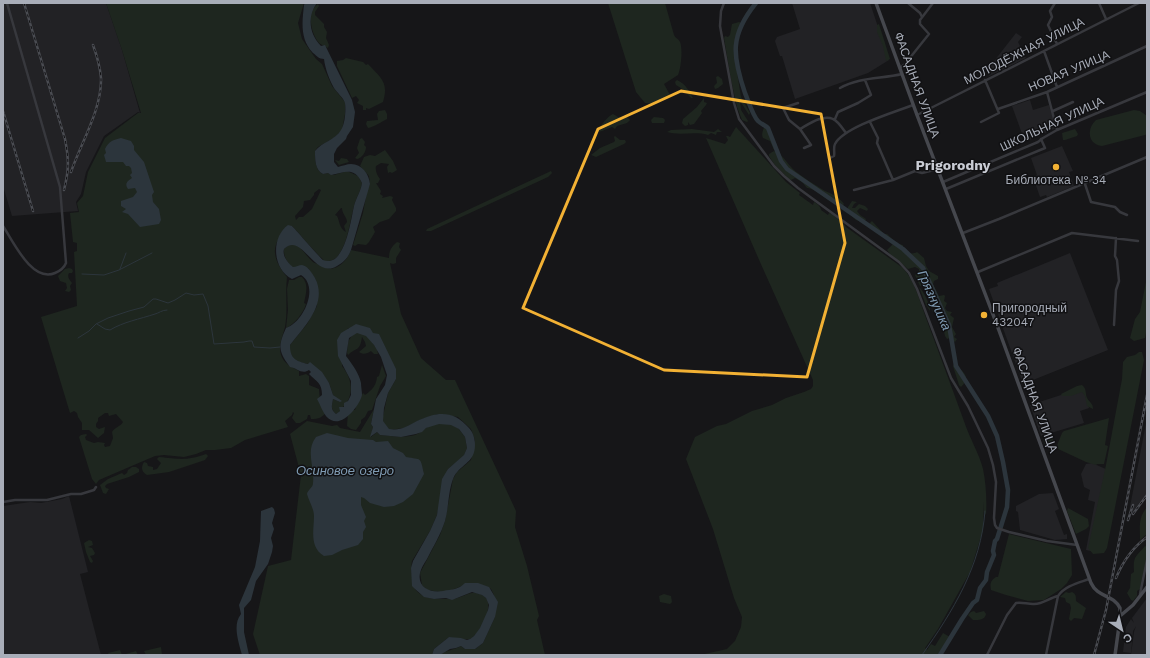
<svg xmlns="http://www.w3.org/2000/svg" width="1150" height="658" viewBox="0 0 1150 658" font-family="'Work Sans',sans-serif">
<rect width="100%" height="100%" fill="#161618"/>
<path fill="#222225" d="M3 3H106L122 50 140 113 138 112 104 136 86 172 81 194 76 202 78 211 12 216 3 186Z
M792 3H870L889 60 868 73 795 99 782 56H780L775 41 777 37 800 29Z
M1016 33 1022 37 1018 42 1026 58 989 76 985 67 991 65Z
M1030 100 1033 110 1049 105 1056 128 1025 142 1012 106Z
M1062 146 1073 171 1069 172 1074 186 1047 197 1046 195 1040 197 1033 177 1037 175 1031 158Z
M1070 253 1108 350 1023 384 989 289 998 286 997 283Z
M1084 391 1089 408 1080 411 1084 423 1041 436 1030 405 1061 395Z
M1147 418V493L1132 513 1129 512Z
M1092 463 1108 470 1091 551 1086 550 1095 502 1088 500 1090 490 1084 487 1081 474 1086 464Z
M1053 493 1059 509 1055 511 1064 535 1067 534V539L1055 540 1020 530 1018 512 1016 511V506L1039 494Z
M69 496 88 572 80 574 101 655H3V506L30 502 41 503 62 499Z
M1147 598V655H1131L1134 632 1136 626 1133 631 1131 653 1123 652 1126 627 1131 619 1134 623 1132 618Z"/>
<path fill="#1e261f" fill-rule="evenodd" d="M106 3H304L298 23 302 39 316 59 322 64 332 86 345 102V114L342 130 334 138 318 147 315 151C315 160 315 170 323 174L328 173 334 175 347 171 358 176 362 183C361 191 356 198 354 206 350 219 346 265 325 261 322 260 297 231 292 226 287 231 280 237 277 242 271 255 279 267 287 277 285 294 288 310 285 327 283 335 278 346 281 355 284 364 292 367 299 371V376L306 374 309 376V385L319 389 320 401 327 411C322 418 319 419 311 419L310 415H308L307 419 300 423H296L292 418 294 413 293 412 292 415 285 421 288 427 245 440 231 448 215 450H206L196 454 184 457 164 455 155 456 99 480 96 484 92 479 79 437 81 435 86 434 87 435 85 437 86 440 94 443 98 442 105 443 104 445 105 447 110 446 113 438 112 432C115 427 120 427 123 422L116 414 109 416 108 413H105L98 418V421L96 424V427L99 429 105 427 104 433 98 438 89 430H82V423L78 417 77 413 74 411 70 413 41 317 77 306 74 252 77 251V243L73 242 70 213 79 212 77 203 83 196 88 172 105 138 138 113H141L122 50ZM319 189 321 190 312 209 303 217H299L296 220 295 216 303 207 304 201 310 200 314 195V193ZM342 208C342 214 347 217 347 222L344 226 346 232C339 228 340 222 337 216L335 215 341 208Z
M608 3H665L674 35C676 39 678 38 680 42 683 49 681 68 678 75L664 84 670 95 654 104 645 103 636 92Z
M318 4 319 6 315 12V15L324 24V27L327 32 326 38 329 45 328 48C325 46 321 45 319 43 311 34 306 12 318 4Z
M739 22 741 23 735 41V60L741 97 750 113 749 115 740 101 741 110 748 121 747 122 742 120 737 107 731 80 724 38 725 36 728 37 730 35 732 24Z
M879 24 890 59 886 61 883 46 877 32V25Z
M346 58 363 62 366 65 368 64C381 78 389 82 383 102L369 109 366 108V110H363V106L357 103 359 100 356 96 352 98 337 66V61L343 60Z
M718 76 722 79 723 84 718 88 715 89 714 86 717 83 716 77Z
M677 80C686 84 689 91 693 98H691L684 90 676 85 675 82Z
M704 98V102L707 103 706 105 701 111 702 113 694 124 690 125 688 122V125L685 126 682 123 683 119 697 107Z
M385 110 387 114V119C381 122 374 127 368 128L366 124 367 121 378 120 377 114 379 111Z
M1134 110 1140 111 1147 116V134L1145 135 1102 146C1088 145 1086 129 1096 120Z
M613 114 618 117H627L630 120 627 123 617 126 615 129 612 127 602 131 598 132C598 128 608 116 613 114Z
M654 117 663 118 665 120 664 123H652L651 120Z
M765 126H767L769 130 772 132V137L776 144V149L774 150 770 141 763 138C761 135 763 129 765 126Z
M736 127 786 182 800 193 799 195 813 205 814 202C817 203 821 207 821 210L828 215 829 213 832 214 843 223 846 227 903 268C915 281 920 302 926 318 939 353 952 388 965 424 970 439 979 453 983 469 986 483 987 501 986 515L984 512V501L983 530 970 572 938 629 925 648 927 650 931 644 935 646 943 633 950 637 938 655H700L727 649 735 641 741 627 742 617 734 598 713 529 686 459 695 437 717 426 726 424 752 411 772 405 786 398 804 392 811 389 813 386V380L760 262 706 138 725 144 728 140 726 136H728L730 137Z
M692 129 714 132 718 129 722 132H717L716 135 711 133 708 135C695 131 680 136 667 132L671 130Z
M1075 129 1078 134 1077 136 1065 140H1063L1062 133Z
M615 136 620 140H625L626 142 624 144 596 157 591 155 600 148 614 142 615 141 614 137Z
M362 138 365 142 364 145 366 147C366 152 362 158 357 159L355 158 359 153 357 148 360 139Z
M385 150 393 161 397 170 392 173 390 172 388 173 387 167 389 164 381 163 376 166C375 171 377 175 380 179L378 183H376L381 191 380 194 383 196 382 198 390 196 393 197 392 200 396 208V211L389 219 380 222 373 227 375 232 369 242 366 245 358 244 355 246 353 245 363 213 367 191 370 184 369 176 360 166 364 157 370 155 375 156Z
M774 151C784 155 787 164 795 171 804 178 815 185 825 191 831 193 840 198 844 204L842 206C829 204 818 189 807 188L802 182 795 178 791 180 789 179 774 164 769 156V154Z
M341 158 347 159 349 162 339 165 335 160 339 161Z
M551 171 552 173 548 177 431 231H426L427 229Z
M852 201 857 202 854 204 852 208H855L859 204 865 206 868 209 867 211 860 208 857 211 860 215 866 219 864 223 856 220 848 213V207Z
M872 221 884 234H887L895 242H897L898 244 903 245V248C908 253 911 255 917 252L924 258 926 266 929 271 938 276V279L934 281 933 284 939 296 944 295 945 296 944 301 947 303 945 308 947 311 952 312 950 315 954 318 952 327 956 334 954 337 957 339 955 342 950 338 947 339 945 336 943 327 944 325 941 318 932 311 936 307 925 285 920 286 915 275 919 272V269L915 267 908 269 890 254 887 250 893 244 874 231 872 225H870V223Z
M397 242 400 243 399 247 401 250 396 258V263L393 264 390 263 401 314 421 358 446 380H455L516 511 515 527 527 566 539 616 537 620 545 655H440C446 650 454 650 461 646L465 649H475L483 643 487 634 495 617 494 595 491 589 482 585 462 586 449 591 440 592 427 590 422 585 420 573 440 535 445 521 453 479 457 472 471 460 475 440 471 429 458 417 438 414 422 419 404 428 389 430 382 421 388 393 396 379 373 333 348 328 342 366C352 378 355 395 343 407 340 410 340 412 336 414 330 408 332 406 333 399L340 402 333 395 329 383 308 364 299 362 293 358 290 352V345L307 324 317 306 316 280 308 268C304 268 299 269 295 268 288 266 283 255 284 249 297 236 304 255 313 262 314 263 318 264 319 264 323 266 329 270 334 268 342 266 348 258 351 250L389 258C389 251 391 247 397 242Z
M69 268 72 269 73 271 72 273H69C67 277 69 279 72 283L70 286 71 290 69 292 65 291 67 288 66 283 60 281 58 276 65 269Z
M299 277H302C309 284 306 293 304 303L306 304C304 312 294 325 286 328L288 310 287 289 289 280H294Z
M1147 277V327L1145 338 1134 341 1130 338 1135 319 1140 312Z
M919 287C923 290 931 306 930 311L926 305Z
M357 332 367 335 377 349 378 354H374L371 351C367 354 363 355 359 352L366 346 365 342 362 337C360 352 356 347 348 355L347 353C348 343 347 338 357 332Z
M1139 352H1142L1144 360 1107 548 1104 553 1093 554 1088 548 1106 465 1122 379 1123 362 1127 357 1135 355Z
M954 364C963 372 972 376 961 387L959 385 953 366Z
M382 365 386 376 380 386 372 410 368 411 365 417 361 420V423L356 430 351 429 347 426 348 412 352 410H355L357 403 363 393 365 395C372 390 376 386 377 377L379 376Z
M1082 385C1087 389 1085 393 1087 398 1090 403 1093 403 1093 409L1087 406 1085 396 1082 392 1071 396H1062L1061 394 1077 386Z
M374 409 371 424 373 427 371 437 377 432 380 435C392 436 403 438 415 435 420 433 422 431 426 428 435 422 446 424 456 425L465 437 467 448 464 456 448 469 437 515 430 531 412 561C411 566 412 571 412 576 411 595 428 600 444 599 447 598 450 600 453 599 465 597 473 587 485 597 495 605 480 634 470 639 468 640 453 638 449 637L434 649 432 655H260L253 634 268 566 291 560 301 475 290 434 307 421 332 426 337 425 340 428 360 432Z
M1109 418 1105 445 1108 446 1104 464H1097L1096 465 1086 462 1056 448 1062 433 1064 431Z
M1052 436 1054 443 1045 446 1043 439Z
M206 454 208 456 205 460 169 472 147 475C141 472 141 467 144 462L147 463 148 466 153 467V470L157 469 161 463 157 459 159 457C179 459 187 461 206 454Z
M132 467H136L139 469V472L129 477 107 484 105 486 106 488 109 489 106 494 103 493 100 485 108 479 122 473 124 475 127 473 128 470Z
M1147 507V534L1140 540C1140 527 1138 518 1147 507Z
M1068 508 1088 519 1089 526 1086 529 1076 534 1067 511Z
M1009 534 1071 549 1072 575 1067 583 1061 589 1044 600 1028 601 1006 595 991 590C990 584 990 581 996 577H998Z
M89 540 92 541 93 545 88 547 92 548 95 553 94 555 90 556 93 561 92 563 90 562 86 552 84 543Z
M1145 546 1147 547V555L1140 589 1137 591V596L1133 601 1131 600 1127 593 1130 588 1131 574 1134 572C1133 556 1135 558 1145 546Z
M1066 592 1069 593 1072 592C1076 594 1076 596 1076 601L1086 608 1082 619 1074 618 1071 621 1069 619 1071 608 1070 604 1066 602 1065 598 1060 597Z
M664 594 671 596 672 602 670 604 660 602 659 596Z
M974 611 976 613 984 611 986 614C985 620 979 620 973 620L968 615 971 612Z
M161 647 162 655H146L144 651Z
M120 650 122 655 136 651 138 655H109L108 653Z"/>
<path fill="#2c353c" d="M305 3H317C307 16 309 34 321 46L325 45 352 100 355 112 353 127 347 136 346 139 337 148 334 154V162L338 167C342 166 347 164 351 164 362 164 369 174 370 184L351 250C348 258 344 262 337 266 314 280 302 231 284 249 282 256 288 263 293 267 296 267 299 265 302 265 308 266 312 273 315 278 328 303 305 326 290 345 290 358 295 361 308 364L310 362 322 372 329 383 333 395 342 401 340 402 333 399C332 406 330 409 336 414L340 411 339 407H344V403L348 401 351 395V381L338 356 337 340 341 333 356 324 370 328 373 333 379 334 396 369V379L388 393 384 408 383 421 389 429C400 431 408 426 417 421 437 411 454 410 469 428 473 432 475 439 475 445 475 464 459 464 453 479 448 492 449 507 445 521 441 534 433 547 427 559 424 564 421 568 420 573 417 588 431 593 443 591 452 589 458 590 465 583H478L489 587 498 602 495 617 483 643 475 649H465L461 646 456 648 450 649 440 655H432L434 649 449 637 461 638 467 640 470 639 474 636 480 628 488 610 489 605 486 598 482 595 472 592 452 600 446 598 434 599 424 597 415 589 412 586 411 568 413 561 430 531 437 515 442 479 448 469 464 455 467 448 465 437 459 429 451 425 439 424 426 428 422 432 416 434 401 437 380 435 377 432 370 437 373 427 371 424 376 399 385 385 387 375 381 357 374 345 366 336 357 333 349 338 346 356C352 364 359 373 361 383 361 386 362 392 362 395 360 405 343 427 331 420 324 417 321 406 317 399L322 395C322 383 317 382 309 374L311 372 309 370C302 375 297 368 290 367 278 351 278 346 286 328 303 323 320 287 301 275L292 279C272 269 271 237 288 225L292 226C297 231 321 259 323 260 345 269 351 219 354 206 356 198 361 191 362 183 354 166 344 173 331 175L328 173 323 174C315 170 315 160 315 151 322 142 335 140 341 130 345 124 346 111 345 103 343 97 337 93 334 88 329 79 325 68 324 59 319 59 317 56 313 53 300 39 302 23 304 5Z
M121 138 131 141 134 146V150L144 162 154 192 152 195 153 202 159 209 161 220 159 224 140 227 128 214 122 212 126 209 121 206V201L133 197 137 192 135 188 128 189C124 183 128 181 132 178L130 175 132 173 131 168 129 166H126L123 162H106L104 155 106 153 105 149C109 141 113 140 121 138Z
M327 433 348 438 373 440 376 442 388 441 393 448 403 453 406 457C422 460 420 456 424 474L413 494 403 502 394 506 384 507 370 503 364 498 361 497V505L366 517 364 521 366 527 363 532V539L358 545 342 550 332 555 324 556C309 547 314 530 314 516 314 509 309 501 307 494 308 489 313 488 313 483 315 467 305 451 316 437Z
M272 507 274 509 275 513 272 523 274 529 271 538 273 546 272 552 268 564 256 581 251 600 244 608V632L249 655H242C239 643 232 625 241 614L239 605 255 567 260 541 261 511Z"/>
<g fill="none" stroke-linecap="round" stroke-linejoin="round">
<path stroke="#2c353c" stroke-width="1" d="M120 269 126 253
M82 274 104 275 119 270 152 253
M97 324 105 329 110 330C123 322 140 319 155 314 159 313 162 310 167 310
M78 338 89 331 96 324 108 318 129 311 144 307 153 299H156L168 303 175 300 186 293 194 295 203 294 208 306 214 344 244 342 249 341H252L254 347 270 348 280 347
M922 655C953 611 981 566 985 511"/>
<path stroke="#2c353c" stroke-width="4.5" d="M756 3C730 35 732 55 745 93 748 100 753 116 758 121 761 124 765 125 768 128L781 161 787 169 903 249 923 268 949 325 956 366 988 416 997 436 1003 462 1008 490 1007 507 997 539 995 541 993 551 994 555 987 572 986 580 980 588 977 600 973 603 962 619 940 655"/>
<path stroke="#37383d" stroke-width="2.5" d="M724 3 721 11 720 26 734 103 739 119 774 166 784 176 798 188 899 262 909 273 917 289 951 378 968 406 988 448 993 465 996 482 994 518 995 525 997 528 1009 532 1047 541 1077 545
M908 3 920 13 922 17
M1055 3 1050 11 1052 17 1048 25 1057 44
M1099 3 1106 19
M1044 51 1057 87
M900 68 905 64 929 34 920 24V20L933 3
M840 88C859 77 881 79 902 74
M1047 92 1057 130
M798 103 783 108 789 120 800 129 811 145 804 148
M998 109 1047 92 1147 46
M1053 111 1073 102
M917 115 1139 3
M835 119 838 112 858 103 871 95 865 80
M870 122 878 138 877 143 893 180
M981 122 999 113 985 80
M800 129C809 124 823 114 833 119 838 121 843 129 846 133
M830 158 834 156C835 152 833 148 835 144 844 127 895 112 913 105
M943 182 1038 142 1043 138 1057 130 1147 92
M1085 184 1091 202 1115 207 1120 212 1127 215
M946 189 1045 148 1041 139
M854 190 893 180 915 171 922 173 938 169
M3 226C13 241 32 283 55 273 60 271 64 268 66 263L60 187 7 3
M963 233 999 219 1147 157
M978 272 1072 233 1138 241
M1114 325 1116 290 1119 281 1117 260 1115 256 1116 238
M3 502 15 500H47L71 494H81L94 490 96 487
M1140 594 1147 560
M987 655 1007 615 1016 603C1022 602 1027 604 1033 604 1042 605 1049 598 1058 596
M1046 655 1058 596C1065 586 1078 583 1089 579"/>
<path stroke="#45474d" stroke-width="3.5" d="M876 3 917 115 997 325 1091 583C1098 598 1113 594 1120 608L1119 626 1115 655
M1120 616 1133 605 1147 587"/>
<defs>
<path id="rail" d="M24 3 65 139C69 160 69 170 64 190
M3 111 33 211
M71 172C81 143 102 109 101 78 100 66 97 56 93 45
M1133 514 1147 495
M1128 520 1133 505
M1116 578C1123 561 1132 548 1147 537
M1094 655 1106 610 1147 395"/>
</defs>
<use href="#rail" stroke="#4a4c52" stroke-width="2.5"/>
<use href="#rail" stroke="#111113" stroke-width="1" stroke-dasharray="3" stroke-linecap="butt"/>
</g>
<path fill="none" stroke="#f2b134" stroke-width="3" stroke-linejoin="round" d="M681 91 821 114 845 243 807 377 664 370 523 308 598 129Z"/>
<g fill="#f2b134" stroke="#111113" stroke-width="1.5">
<circle cx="1056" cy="167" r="4"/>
<circle cx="984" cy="315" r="4"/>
</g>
<g text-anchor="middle" stroke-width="3" stroke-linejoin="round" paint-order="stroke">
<g font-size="12" fill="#a8adb8" stroke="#111113">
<text transform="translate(1024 51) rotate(-27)" y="4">МОЛОДЁЖНАЯ УЛИЦА</text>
<text transform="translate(1069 71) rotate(-23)" y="4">НОВАЯ УЛИЦА</text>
<text transform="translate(917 85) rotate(70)" y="4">ФАСАДНАЯ УЛИЦА</text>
<text transform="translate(1052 124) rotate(-25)" y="4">ШКОЛЬНАЯ УЛИЦА</text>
<text transform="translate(1035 400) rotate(70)" y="4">ФАСАДНАЯ УЛИЦА</text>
</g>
<g font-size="12" fill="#a8adb8" stroke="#111113">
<text x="1056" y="184">Библиотека № 34</text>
<text x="992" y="312" text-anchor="start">Пригородный<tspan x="992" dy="14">432047</tspan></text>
</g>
<g font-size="13" font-style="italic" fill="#7f9bb3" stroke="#111113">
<text transform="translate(935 300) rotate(66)" y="5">Грязнушка</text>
<text x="345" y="475">Осиновое озеро</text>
</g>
<g font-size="14" font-weight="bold" fill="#c9ccd4" stroke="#111113">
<text x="953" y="170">Prigorodny</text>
</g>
</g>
<rect width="1150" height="658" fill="none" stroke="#a8adb8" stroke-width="8"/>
<g transform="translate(1122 630) rotate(145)" stroke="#111113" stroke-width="3" paint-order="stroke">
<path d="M0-3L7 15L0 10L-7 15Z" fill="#a8adb8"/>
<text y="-6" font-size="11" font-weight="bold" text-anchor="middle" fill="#a8adb8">С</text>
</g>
</svg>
